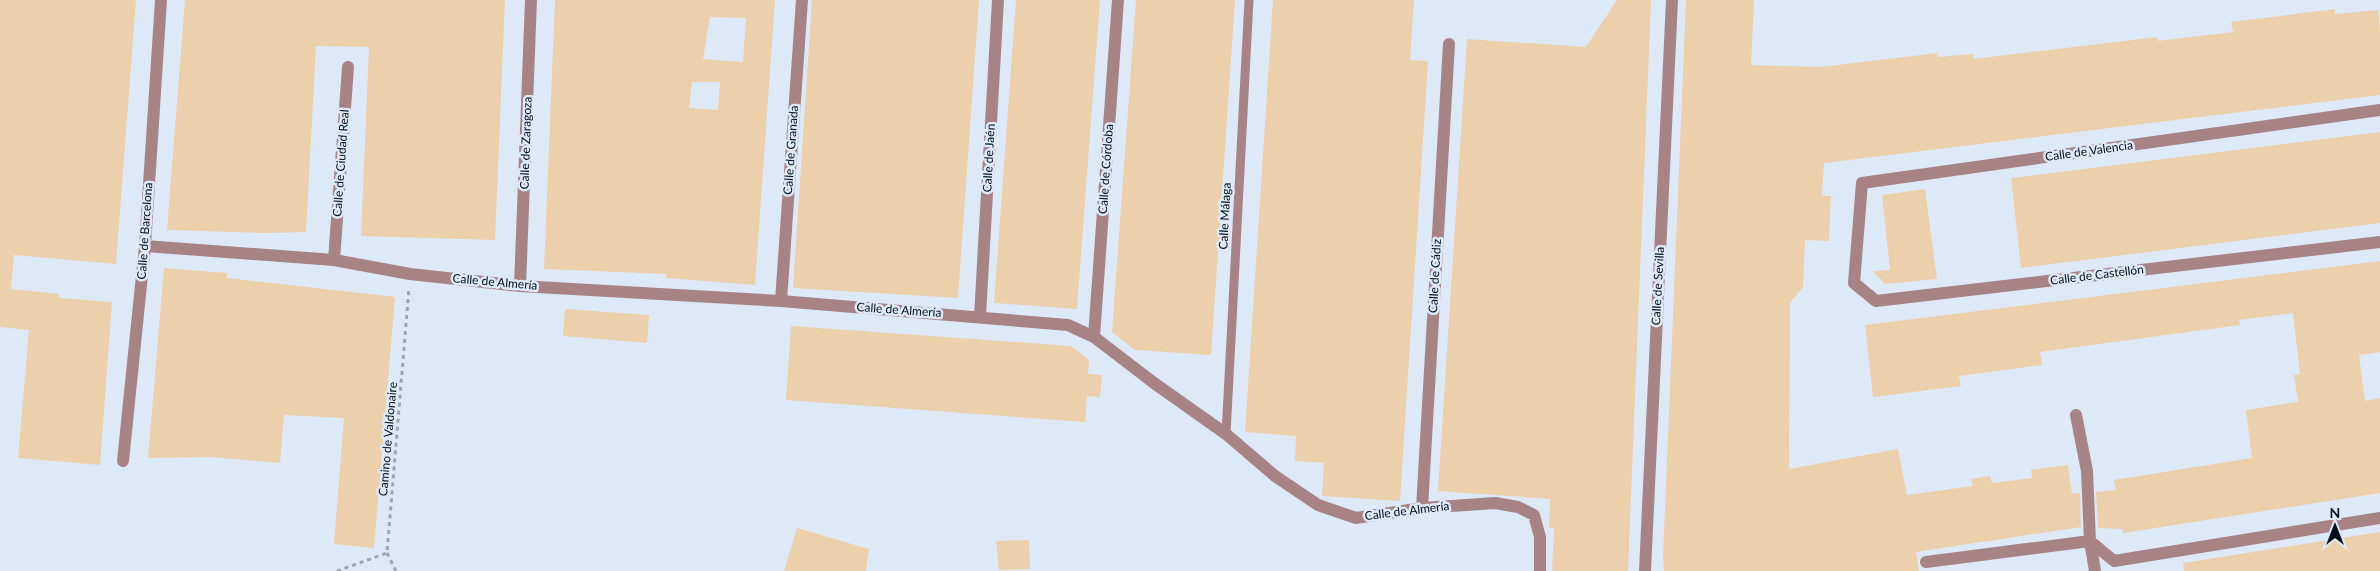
<svg xmlns="http://www.w3.org/2000/svg" width="2380" height="571" viewBox="0 0 2380 571" font-family="Lato,sans-serif">
<rect width="100%" height="100%" fill="#dee9f8"/>
<path fill="#eccfab" fill-rule="evenodd" d="M0 0H136L116 264 14 255 11 289 59 294V298L112 302 100 465 18 458 29 330 0 327Z
M185 0H505L495 240 361 236 369 47 316 46 306 232 264 233 167 230Z
M555 0H775L755 285 666 278V274L544 269ZM710 17 746 18 743 62 703 59ZM692 82H720L718 110 689 108Z
M812 0H979L958 298 793 288Z
M1016 0H1100L1077 309 994 303Z
M1136 0H1235L1211 355 1135 350 1112 332Z
M1273 0H1414L1410 60 1428 61 1400 501 1322 496 1324 463 1295 461 1296 436 1245 432Z
M1617 0H1651L1628 571H1557L1552 570 1554 528H1549L1550 499 1438 491 1467 39 1586 47Z
M1686 0H1754L1751 65 1821 67 1937 53 1938 57 1973 54V59L2157 37 2158 41 2233 32 2231 22 2335 9V14L2378 10 2380 29V95L1824 163 1822 196H1831L1829 241 1805 240 1803 287 1790 303 1789 469 1898 449 1907 495 1973 486 1971 479 1990 476 1992 483 2032 478 2031 470 2068 465 2072 494 2080 493 2081 527 1916 552 1919 571H1664L1663 557Z
M2380 132V223L2021 268 2011 178Z
M1925 189 1937 279 1885 284 1873 271 1890 270 1882 195Z
M2380 261V352L2359 355 2365 401 2380 398V493L2123 533V529L2098 528 2096 492 2116 490 2114 480 2252 458 2246 410 2298 402 2294 375 2300 374 2293 313 2239 320 2240 325 2040 352 2042 365 1959 376 1961 386 1873 397 1865 325Z
M164 268 227 273V278L395 297 374 548 334 544 344 418 284 415 280 463 211 457 148 458Z
M565 309 649 315 647 343 563 336Z
M791 326 1071 346 1089 360 1088 374 1102 375 1100 397 1087 396 1085 422 786 400Z
M797 528 869 549 866 571H784Z
M2380 532V571H2184L2183 563Z
M1029 540 1030 569 999 570 996 541Z"/>
<g fill="none" stroke-linecap="round" stroke-linejoin="round">
<path stroke="#9aa5b2" stroke-width="3" stroke-dasharray="4 4" stroke-linecap="butt" d="M387 553 396 571
M337 571 387 553 409 288"/>
<path stroke="#a88386" stroke-width="9" d="M1226 434 1249 0"/>
<path stroke="#a88386" stroke-width="12" d="M2380 110 1862 183 1854 283 1876 301 2380 242
M145 246 334 260 410 274 520 286 781 301 1068 325 1094 337 1154 383 1226 434 1275 476 1318 505 1356 518 1422 508 1495 503 1518 507 1534 515 1540 537V571
M334 260 348 67
M520 286 531 0
M781 301 802 0
M980 316 998 0
M1094 337 1118 0
M2076 415 2087 471 2090 541 2095 571
M123 461 145 246 161 0
M1422 508 1449 44
M1926 562 2090 541 2114 561 2380 518
M1645 571 1672 0"/>
</g>
<g text-anchor="middle" stroke-width="5" stroke-linejoin="round" paint-order="stroke">
<g font-size="12" fill="#050e19" stroke="#dee9f8">
<text transform="translate(526 143) rotate(-88)" y="4">Calle de Zaragoza</text>
<text transform="translate(791 150) rotate(-86)" y="4">Calle de Granada</text>
<text transform="translate(2089 151) rotate(-8)" y="4">Calle de Valencia</text>
<text transform="translate(989 158) rotate(-87)" y="4">Calle de Jaén</text>
<text transform="translate(341 163) rotate(-86)" y="4">Calle de Ciudad Real</text>
<text transform="translate(1106 169) rotate(-86)" y="4">Calle de Córdoba</text>
<text transform="translate(1225 216) rotate(-87)" y="4">Calle Málaga</text>
<text transform="translate(145 231) rotate(-86)" y="4">Calle de Barcelona</text>
<text transform="translate(2097 275) rotate(-7)" y="4">Calle de Castellón</text>
<text transform="translate(1435 276) rotate(-87)" y="4">Calle de Cádiz</text>
<text transform="translate(495 282) rotate(5)" y="4">Calle de Almería</text>
<text transform="translate(1658 286) rotate(-87)" y="4">Calle de Sevilla</text>
<text transform="translate(899 310) rotate(4)" y="4">Calle de Almería</text>
<text transform="translate(388 439) rotate(-85)" y="4">Camino de Valdonaire</text>
<text transform="translate(1407 511) rotate(-7)" y="4">Calle de Almería</text>
</g>
</g>
<g transform="translate(2335 526)" stroke="#dee9f8" stroke-width="4" paint-order="stroke">
<path d="M0-4L9 19L0 12L-9 19Z" fill="#050e19"/>
<text y="-8" font-size="14" font-weight="bold" text-anchor="middle" fill="#050e19">N</text>
</g>
</svg>
